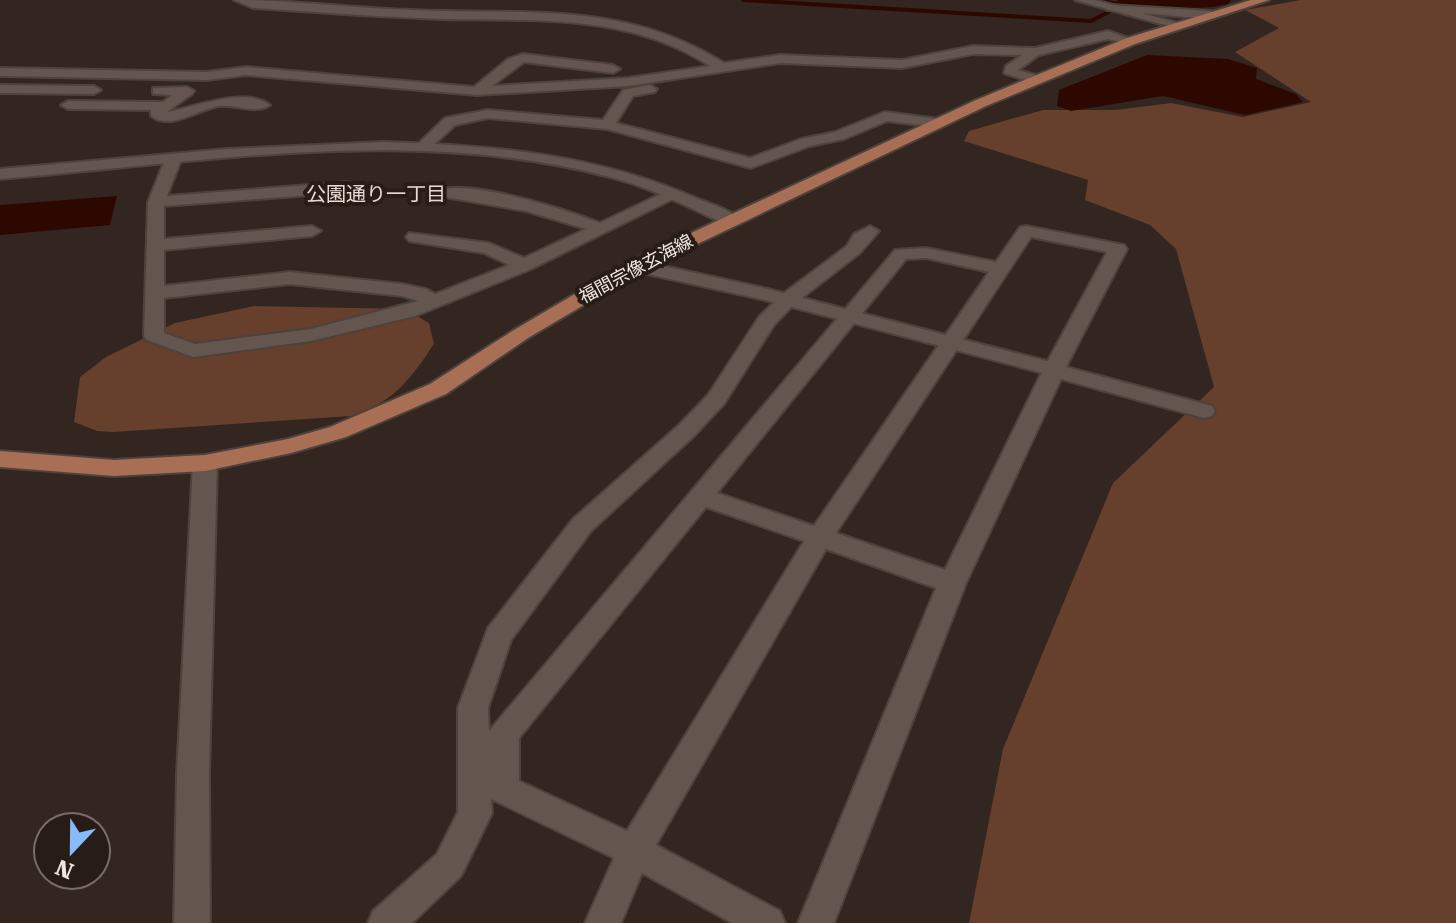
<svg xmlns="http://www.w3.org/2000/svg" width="1456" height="923" viewBox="0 0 1456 923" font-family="'Roboto Serif','Noto Sans JP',serif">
<rect width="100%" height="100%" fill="#332520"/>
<path fill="#663f2d" d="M1301 0H1456V923H969L1003 749 1113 483 1214 387 1176 249 1150 225 1085 200 1088 180 964 141 969 131 1043 110H1115L1171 103 1243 117 1311 102 1235 52 1279 28 1245 10Z
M254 306 405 309 429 323 434 344C410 380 393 403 351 416L114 432 97 431 74 422 80 377 106 357 175 323Z"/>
<path fill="#2d0800" d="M1147 55 1228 59 1257 68 1256 79 1296 94 1303 102 1245 115 1163 96 1071 111 1057 106 1059 90Z
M117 196 110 225 0 235V205Z"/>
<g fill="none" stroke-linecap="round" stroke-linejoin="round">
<path stroke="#2d0800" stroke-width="4" d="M743 0 1091 21 1122 5
M1097 0 1122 5"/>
<path fill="#2d0800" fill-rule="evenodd" d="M1231 0 1228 4C1204 10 1183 7 1159 7 1143 7 1131 13 1115 9L1112 5 1118 0Z"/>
<defs>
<path id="minor" d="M234 0C292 0 352 8 411 10 524 15 624 0 724 63L780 55 902 60 973 46 1035 48 1108 31 1137 41 1131 45 1108 39 1039 55 1018 70 1039 76 1041 79 1034 83 1004 73 1006 66 1022 55 973 54 902 68 780 63 628 86 477 95 246 75 207 80 0 76V68L207 72 246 67 474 87 508 59 523 54 613 65 620 69 613 73 524 62 492 86 628 78 710 66C628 13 536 21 443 19 379 17 316 12 253 8Z
M1111 5 1210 11 1216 15 1210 19 1107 10V6Z
M0 85 94 86 101 90 94 94 0 93Z
M650 85 657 89 655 92 633 96 616 123 750 158 801 139 835 132 885 112 938 119 945 123 938 127 887 121 844 139 810 146 751 168 607 129 488 118 455 125 427 151H417L414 148 445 118 488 110 603 120 623 90Z
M187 87 194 91 192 94 167 112C195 107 245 86 270 105 257 115 235 104 219 106 199 109 170 131 151 116V110L68 109 61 105 68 101 163 102 172 95 153 94V88Z
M173 155 181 160 167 196 349 182 357 187 349 192 164 206V239L312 226 321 231 312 236 164 250V286L290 272 402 284 426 289 435 294 509 265 484 253 409 241 406 237 409 233 489 243 524 258 586 229 526 211 445 197 443 193 445 189C478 182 567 210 600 223L667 191 673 190 681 195 531 269 415 316 311 341 193 357 147 340 144 336 148 202 165 160ZM290 284 402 296 418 301 311 329 195 344 164 333V298Z
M870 226 879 231 860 253 794 304 774 325 724 404 695 435 591 531 511 640 488 708 489 731 895 250 926 248 996 262 1020 227 1026 226 1124 245 1127 249 1066 367 1212 406 1215 411 1212 416 1204 418 1061 379 966 583 834 923H798L936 588 826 549 656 845 780 911 785 923H732L642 873 621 923H585L614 858 491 799 492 813 461 876 412 923H368L373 911 437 854 458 812V708L488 628 573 519 679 425 708 395 759 317 780 296 847 246 854 234ZM1031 237 1107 252 1043 370 945 570 836 533ZM926 258 989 272 814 526 717 493 906 259ZM706 507 804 541 627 831 519 781V738Z"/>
<path id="tertiary" d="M1075 0H1095L1185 25 1179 29Z
M383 142C491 145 596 154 696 198 710 204 730 209 740 220L737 224H725C686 206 648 186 606 176 409 125 199 163 0 179V169L227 149Z
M636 260 768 289 1062 365 1065 370 1054 376 765 300 629 270 627 266 629 262Z
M205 455 213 458 217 463 209 774 210 923H174L177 774 193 463 197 458Z"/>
<path id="primary" d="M1251 0H1269L1135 44 986 106 643 270 528 338 446 394 346 437 291 453 205 471 114 476 0 467V451L114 460 205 455 288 439 330 427 430 384 514 330 629 262 976 100 1127 38Z"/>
</defs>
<use href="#minor" stroke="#4d423d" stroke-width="4"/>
<use href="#tertiary" stroke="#4d423d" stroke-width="4"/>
<use href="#primary" stroke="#4d423d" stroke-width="4"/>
<use href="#minor" fill="#64554f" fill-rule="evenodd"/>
<use href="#tertiary" fill="#64554f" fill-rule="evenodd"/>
<use href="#primary" fill="#a96f55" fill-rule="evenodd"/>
</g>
<g text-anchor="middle" stroke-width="8" stroke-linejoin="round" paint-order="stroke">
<g font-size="18" fill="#efe6e2" stroke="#281c16">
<text transform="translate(636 269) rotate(-28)" y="6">福間宗像玄海線</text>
</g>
<g font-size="20" fill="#ead8d1" stroke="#281c16">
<text x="376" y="201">公園通り一丁目</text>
</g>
</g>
<g transform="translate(72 851) rotate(202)"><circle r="38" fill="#281c16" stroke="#786d68" stroke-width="2"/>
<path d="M0-6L14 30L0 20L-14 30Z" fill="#87bbfb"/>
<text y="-12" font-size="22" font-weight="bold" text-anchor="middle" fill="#efe6e2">N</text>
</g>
</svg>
